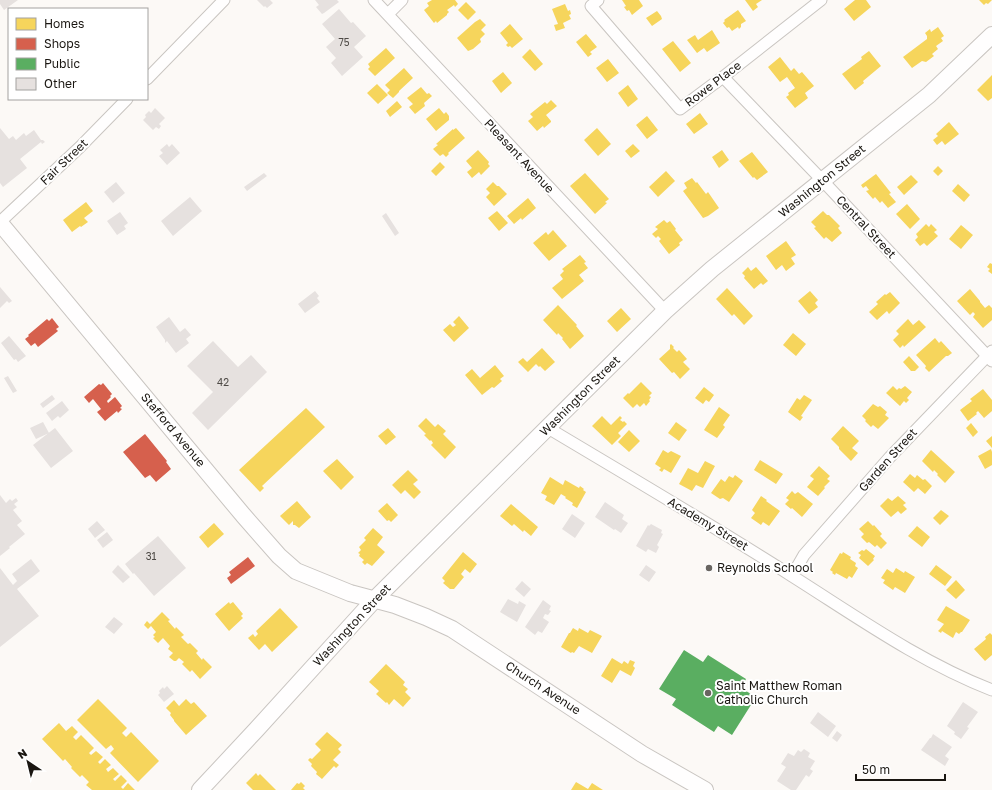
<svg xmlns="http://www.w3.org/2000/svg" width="992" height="790" viewBox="0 0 992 790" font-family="'Golos Text',sans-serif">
<rect width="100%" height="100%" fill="#fcf9f6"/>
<path fill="#f6d55c" d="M432 0H455L458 4 455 7 454 5 447 10 449 12 447 14V15L437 23 436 21 434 23 424 10 429 6 427 3Z
M622 0H639L643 6 632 15 629 10 627 11 624 7 626 6Z
M745 0H762L756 4 758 7 753 11Z
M855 0H866L871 7 854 21 844 9Z
M979 0H992L988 4 986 3 984 5Z
M466 2 476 12 468 20 458 10Z
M565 4 568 11 570 10 571 14 569 15 571 19 563 23 565 28 556 31 554 25 558 24 552 9Z
M738 10 746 21 741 24V27L739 29 738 27 732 31 729 27 727 28 723 23 725 21 724 20Z
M657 11 661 16 662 19 652 26 646 18Z
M480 19 486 25 481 30 485 34 480 39 481 42 473 49 468 51 457 38 475 22Z
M510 24 523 39 512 48 510 46 508 47 506 45 508 43 500 33Z
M938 27 944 36 941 38 943 41 936 46 938 49 932 54 934 56 926 62 922 61 912 68 903 57 927 39V36L925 33 930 29 931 32Z
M712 30 720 43 707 52 704 48 697 53 687 40 695 35 698 40Z
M586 34 597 47 590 52 592 54 588 57 576 42Z
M673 41 691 63 680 72 662 49Z
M386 48 395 58 375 76 368 69 370 67 368 64Z
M530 49 543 64 535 71 522 57Z
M869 51 881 66 863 81 864 83 855 90 842 74 862 59 861 57Z
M780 57 791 71 794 68 799 74 802 72 814 86 805 93 808 98 795 108 786 97 789 95 788 93 795 88 787 77 780 82 768 67Z
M608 59 619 73 607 82 596 68Z
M404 68 413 78 399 91V92L393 98 387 93 390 90 385 85Z
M503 72 512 83 501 93 492 81Z
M992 75V98L988 101 977 90Z
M377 84 388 95 378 104 367 93Z
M628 85 638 99 628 107 618 93Z
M421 87 427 94 429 93 432 96 424 103 425 106 415 114 409 107 413 104 407 98Z
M551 100 557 106 546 115 551 121V122L544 128 543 126 537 131 528 121 533 117 530 114 545 102 547 104Z
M397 101 402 107 390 117 386 111Z
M439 108 444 114 446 112 449 116V120L436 131 426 119Z
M700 113 708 124 694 134 686 124Z
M647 116 658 130 647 139 636 125Z
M949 122 959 134 945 145 942 141 937 145 933 140 938 136 936 134Z
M456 128 465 138 448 153 449 154 446 157 443 154 440 156 433 149 438 145 436 144 453 129V130Z
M597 128 611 144 598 156 584 140Z
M633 144 640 151 631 158 625 151Z
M478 150 489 162 488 164 490 166 481 175 479 172 472 178 467 172 472 168 466 161Z
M722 150 729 160 719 168 712 157Z
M752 152 768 172 757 180 754 177 753 178 739 161Z
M440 162 445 167 436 176 431 171Z
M938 166 943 171 938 176 933 171Z
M666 171 675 181 658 197 649 187Z
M585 173 609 199 605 202 607 203 595 214 570 186Z
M876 174 891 193 889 194 896 202 888 208 882 201 880 203 875 197 873 199 866 191 869 190 866 186 863 188 861 185Z
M911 175 918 182 904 195 897 187Z
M692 178 696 183 697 182 706 194 708 192 719 208 708 216 703 218 683 191 687 188 684 183Z
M493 182 497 186H499L507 194 494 206 486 197 490 193 486 189Z
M958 184 970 195 964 202 952 191Z
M528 198 536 208 522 220 521 218 514 224 507 216Z
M86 202 93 211 84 218 88 222 81 227 80 226 72 232 63 220Z
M907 204 920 219 910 229 896 214Z
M497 211 508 223 499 231 488 218Z
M823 211 827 215H829L840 226 838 228 842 233 832 242 826 237 824 239 814 228 816 227 811 222Z
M664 220 667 223 670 221 676 229 675 230 683 240 679 243 680 245 669 254 659 241 661 239 658 236 656 238 652 234 658 229 655 227Z
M926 224 929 227 931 224 937 230 934 232 938 236 927 246 924 243 920 246 915 240 918 237 916 234Z
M961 225 973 235 961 249 949 239Z
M553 230 567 246 549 261 533 243 546 232 548 235Z
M786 241 796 255 791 258 795 264 786 271 782 265 776 270 766 256Z
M580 255 586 262 584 263 588 268 579 275 584 281 562 299 552 288 563 279 560 275 564 271 562 269Z
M990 263 992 264V274L988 271 990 269 987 267Z
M748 267 751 271 756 267 768 281 763 285 761 283 754 289 744 278 745 276 742 273Z
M727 288 753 316 744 325 734 314 732 316 716 299Z
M970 289 980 301V302L985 308 989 305 992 308V320L983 328 973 317 975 314 973 312 970 315 957 301Z
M810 291 818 300 815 303 818 307 809 314 798 301Z
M890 292 900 303 889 314 887 311 877 320 869 312 878 304 876 302 885 294 886 295Z
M558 305 577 325 576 326 584 336 570 349 562 339 563 338 558 333 557 335 543 320Z
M621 308 631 319 617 332 607 321Z
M459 316 469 328 454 342 443 330 450 324 453 327 456 325 453 322Z
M908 319 913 325 919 320 926 327 904 347 903 345 900 348 893 340 899 334 896 331Z
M793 333 806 344 796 356 783 345Z
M935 338 939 343 941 341 952 353 948 356H946L929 372 925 368 926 366 916 355Z
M671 344 674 347 673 348 677 352 679 350 687 359 683 362 690 369 680 379 674 372 672 373 659 359 670 349V345Z
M542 348 555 362 545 371 540 366 539 367 536 364 528 372 518 362 523 358 527 362Z
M909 356 919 367 915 371H911L903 362Z
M495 365 504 376 500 379 502 381 494 388 492 387 482 395 465 375 472 369 480 378Z
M641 382 652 393 649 396 651 397 649 400 650 401 646 406 644 403 640 407 637 404 633 408 623 398 628 393 629 394Z
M893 386 897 390 899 388 901 389 905 386 912 392 907 398 909 400 906 403 904 401 900 406 886 393Z
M704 387 714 395 709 402 706 400 703 404 695 398Z
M983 389 992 400V411L984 418 978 411 976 413 977 414 968 421 960 410 972 401 970 399Z
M804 395 812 400 801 416 803 417 800 421 788 412 797 398 800 400Z
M873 404 878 407 880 406 887 412 885 415 889 418 878 429 873 425 871 427 865 421 866 420 862 416Z
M719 407 730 415 723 425 725 427 717 438 704 430Z
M306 408 325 427 262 486 264 488 260 492 239 470Z
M602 416 611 425 620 416 622 418 620 420 623 422 624 421 627 424 618 433 621 436 612 445 592 426Z
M426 418 435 427 438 424 446 431 443 434 456 447 445 459 431 445 433 443 431 440 430 441 424 435 426 434 418 426Z
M676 422 687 430 679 441 668 433Z
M971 423 978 432 973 437 966 428Z
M843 426 859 441 852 448 858 453 851 461 839 449V447L831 439Z
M388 428 396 437 386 445 378 436Z
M629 430 640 441 629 452 618 442Z
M992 436V448L986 441Z
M991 449 992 452V465L985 469 978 456Z
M663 450 668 453 671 451 681 456 671 473 664 469 662 472 659 470 661 468 655 464Z
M931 450 955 472 945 483 937 475 938 474 934 470 933 472 922 461Z
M337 459 354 477 341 490 323 471Z
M760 460 783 474 776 484 754 470Z
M705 461 715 466 703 488 696 485 692 491 679 484 688 468 698 473Z
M819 466 830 476 827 479 830 481 824 487 825 488 818 496 807 487 814 479 810 476Z
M408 470 418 480 413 484 421 492 414 499 405 490 401 494 392 485Z
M910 474 915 478 917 475 923 480 925 479 932 486 925 494 918 488 914 492 903 482Z
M735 475 743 481 729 502 723 498 720 499 711 493 721 479 725 482 729 476 733 478Z
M550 477 563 485 565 480 579 488 580 486 584 489 583 490 586 492 577 508 572 505 573 503 565 498 566 497 561 494 554 505 545 500 547 496 541 493Z
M792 491 795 494 798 492 813 504 802 517 792 508 791 509 785 504 789 500 786 498Z
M761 496 767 500 766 501 780 511 769 526 763 522 761 525 751 518 755 513 752 510Z
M898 496 906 503 903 505 907 509 901 514 898 511 891 517 880 506 888 498 892 501Z
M297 501 311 517 299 528 295 525H293V521L289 525 280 516Z
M387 503 398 515 391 522 389 520 387 521 378 511Z
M511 504 538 527 531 536 524 530 523 532 514 524 512 526 500 516Z
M941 510 949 516 940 525 933 518Z
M868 521 873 526 874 525 882 534 880 536 887 543 881 549 877 545 875 547 869 542 867 543 861 537 864 534 859 529Z
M214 523 224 534 208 548 199 537Z
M917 526 930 537 922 547 908 536Z
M373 528 383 537 377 545 385 552 372 566 367 563 365 565 362 562 364 560 359 556 360 554 358 553 361 550 359 547 366 540 364 538Z
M866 549 875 556 873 559 874 560 868 566 859 558 861 555 858 553 862 550 864 551Z
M463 552 477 564 470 573 465 569 461 574 464 577 454 589H450L443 583 445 581 442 578Z
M843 552 851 557 850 559 856 563 855 566 858 568 852 578 849 576 847 579 836 573 835 575 832 573 833 572 830 570 840 553 842 554Z
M936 565 952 577 945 586 929 574Z
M896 568 904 573 905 571 915 577 905 593 895 587 893 590 883 583 885 580 881 578 887 569 893 573Z
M956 580 965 590 956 599 946 590Z
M229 602 230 604 233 602 243 614 241 616 243 618 229 631 215 614Z
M946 606 970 620 962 632H961L959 634 956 632 953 638 942 631 941 633 938 631 940 629 944 624 937 620Z
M280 608 298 627 272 652 265 644 259 650 248 638 253 634 255 637 258 634 256 631Z
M162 612 170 620 168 621 175 629 176 627 184 635 181 637 188 644 190 643 198 651 196 653 202 660 203 658 212 667 200 679 192 670 190 672 182 664 184 662 179 658 176 661H174L169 657 173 653 168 649 170 646 163 638 158 643 153 638 155 637 153 635 156 632 151 626 148 629 144 625 147 621 150 624Z
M573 628 578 631 579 628 588 633 590 630 602 636 592 653 579 646 574 653 572 652 571 653 561 647 569 633H570Z
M990 633 992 635V655L985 661 974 649 986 639 985 637Z
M612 658 622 664 624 661 628 664 630 660 635 662 633 666 635 668 631 676 620 670 612 683 601 676Z
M386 664 405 682 403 685 408 689 405 692 411 698 403 707 394 699 389 705 387 702 386 703 376 694 379 691 369 682Z
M98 699 127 728 122 733 126 737 131 732 159 761 138 782 110 753 114 749 111 745 106 749 77 720Z
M186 699 191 704 194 702 207 716 186 735 174 721V720L170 715 171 713 166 708 174 700 179 706Z
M59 723 66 731 72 726 78 732 73 737 76 740 81 735 94 748 89 753 91 755 96 751 103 757 98 762 100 764 105 759 111 765 106 769 108 772 113 768 119 774 113 779 115 781 121 775 127 781 121 787 123 789 128 783 135 790H92L86 785 89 782 82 775 80 777 71 768 72 767 65 759 63 761 42 739Z
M327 732 342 745 338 749 341 752 333 760 339 765 336 768 334 766 322 779 316 774 317 772 311 766 312 764 308 760 310 758 312 759 321 750 315 744Z
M256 773 258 776 260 774 276 790H253L246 783Z
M301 782 305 786 303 788 305 790H291L297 783 299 784Z
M576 782 588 789 592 783 603 790H571Z"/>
<path fill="#d6604d" d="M52 318 59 327 56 329 58 331 38 347 35 343 31 346 25 339 29 336 28 335 47 319 49 321Z
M103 383 112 394 110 396 111 397 107 401 108 403 115 397 122 406 120 408 122 409 118 413 117 411 105 421 97 412 101 409 93 399 89 403 84 397 99 384 101 385Z
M145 434 167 461 166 462 171 469 156 482 150 475 145 478 123 452Z
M248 557 255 566 231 584 227 578 231 575 229 572Z"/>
<path fill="#5aae61" d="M684 650 703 662 708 655 746 679 741 688 756 697 732 735 718 726 714 732 672 705 676 699 659 689Z"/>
<path fill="#e6e1df" d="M0 0H18L4 10 0 4Z
M257 0H270L273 3 267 8 265 6 264 7Z
M315 0H337L339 2 324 13 322 14 316 7 319 5Z
M339 9 351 23 353 22 366 36 354 47 363 57 342 76 331 63 336 58 326 47 335 39 322 24Z
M155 108 165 118 159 124 161 126 159 129 156 127 153 130 143 120 146 117 145 115 149 111 151 113Z
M0 128 9 139 13 136 16 140 24 133 26 136 34 130 41 140H43L45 142 42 144 41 142 20 159 27 168 3 187 0 183Z
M167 144 169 147 172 144 180 153 167 165 159 156 163 153 160 150Z
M264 173 267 176 247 191 244 187Z
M116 182 125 193 113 203 104 192Z
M190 197 202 211 173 236 161 221Z
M120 212 128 223 124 226 126 229 117 235 107 221Z
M386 213 399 233 395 236 382 216Z
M0 287 12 301 9 303 7 301 0 308Z
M315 291 319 296 317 298 320 302 305 313 298 304Z
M169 317 180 332 185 328 191 335 186 339 189 343 176 353 167 341 165 343V340L156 327Z
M9 336 26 356 18 362 16 359 14 360 1 343Z
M213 341 238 367 251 355 267 372 208 430 192 413 213 392 187 366Z
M8 376 17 391 13 393 4 378Z
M52 395 55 399 43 408 40 404Z
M62 401 69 410 60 418 58 416 52 421 46 413Z
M43 422 49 433 36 439 30 428Z
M55 428 73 451 51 468 33 445Z
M0 495 6 503 10 499 12 501 16 498 18 501 14 504 17 507 13 510 22 521 17 525 25 534 9 547 10 548 0 556Z
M605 502 624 515 622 519 628 523 621 533 615 529 614 530 595 517Z
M572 514 585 523 575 538 562 529Z
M97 521 105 530 95 538 88 529Z
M651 524 662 530 661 533 663 534 657 545 659 547 656 553 648 549 646 552 636 546 648 525 649 526Z
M107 532 113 540 103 548 97 540Z
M158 536 186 568 154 596 134 573 133 574 125 564Z
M31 559 40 571 17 589 39 616 0 647V568L13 585 17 581 12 574Z
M118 565 130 577 123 583 112 572Z
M646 565 656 572 649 582 639 575Z
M522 581 531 589 524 597 515 589Z
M508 599 518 604 519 601 526 605 517 622 500 612Z
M543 600 551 606 549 610 551 611 548 615 545 614 543 618 549 622 542 633 538 631 535 635 525 627Z
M114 617 123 624 114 634 105 627Z
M167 686 174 694 164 702 158 695 160 693 159 691 163 687 164 689Z
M963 702 978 712 967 727 969 728 961 739 954 734 955 732 947 726Z
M818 712 836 726 828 737 810 723Z
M837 731 842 735 837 742 832 738Z
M933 734 952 747 945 756 949 759 945 766 921 750 930 738H931Z
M804 749 810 753 808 757 815 761 810 769 813 771 809 777 806 775 796 790H791L777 781 786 767 781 764 788 753 794 756 798 750 801 752Z"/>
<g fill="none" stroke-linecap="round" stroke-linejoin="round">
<defs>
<path id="street" d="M374 0 665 311
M598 0 591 6 680 109 723 77 821 0
M388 14 402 0
M723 77 822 180 992 361
M147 79 224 0
M0 222 80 147 127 99
M548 428C630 477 712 525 792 576 857 617 920 662 992 690
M792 576 804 555 890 457 992 351"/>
<path id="secondary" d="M0 223 243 515 279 556 296 571 350 593 395 605 426 617 452 629 642 754 705 790
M200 790 256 730 375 599 665 311 712 269 929 95 992 35"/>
</defs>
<use href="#street" stroke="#c9c5c1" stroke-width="13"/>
<use href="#secondary" stroke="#c9c5c1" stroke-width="18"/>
<use href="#street" stroke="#fffefe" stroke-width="11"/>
<use href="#secondary" stroke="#fffefe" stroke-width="16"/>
</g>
<g fill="#696561" stroke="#fff" stroke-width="1.5">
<circle cx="709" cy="568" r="4"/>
<circle cx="708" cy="693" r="4"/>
</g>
<g text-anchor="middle" stroke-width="4" stroke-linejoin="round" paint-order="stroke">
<g font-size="10" fill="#4e4a46">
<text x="344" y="46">75</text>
<text x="223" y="386">42</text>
<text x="151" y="560">31</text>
</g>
<g font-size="12" fill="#1a1611" stroke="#fff">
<text transform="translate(713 84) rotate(-37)" y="4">Rowe Place</text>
<text transform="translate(519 156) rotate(47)" y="4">Pleasant Avenue</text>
<text transform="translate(64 162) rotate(-44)" y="4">Fair Street</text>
<text transform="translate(822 181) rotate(-39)" y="4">Washington Street</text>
<text transform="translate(866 227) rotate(47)" y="4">Central Street</text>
<text transform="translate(580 396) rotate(-45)" y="4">Washington Street</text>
<text transform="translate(173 430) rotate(50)" y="4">Stafford Avenue</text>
<text transform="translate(888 460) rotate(-48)" y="4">Garden Street</text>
<text transform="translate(708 524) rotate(31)" y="4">Academy Street</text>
<text transform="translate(352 625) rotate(-47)" y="4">Washington Street</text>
<text transform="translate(543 688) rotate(33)" y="4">Church Avenue</text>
</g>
<g font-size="12" fill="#1a1611" stroke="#fff" text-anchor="start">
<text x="717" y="572">Reynolds School</text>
<text x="716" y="690">Saint Matthew Roman<tspan x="716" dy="14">Catholic Church</tspan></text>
</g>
</g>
<rect x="8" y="8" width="140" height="92" fill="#ffffff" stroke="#a3a2a0"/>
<rect x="16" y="18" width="20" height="12" fill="#f6d55c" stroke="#a3a2a0"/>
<text x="44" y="28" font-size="12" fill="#1a1611">Homes</text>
<rect x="16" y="38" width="20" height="12" fill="#d6604d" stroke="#a3a2a0"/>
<text x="44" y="48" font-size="12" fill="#1a1611">Shops</text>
<rect x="16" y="58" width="20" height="12" fill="#5aae61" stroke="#a3a2a0"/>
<text x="44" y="68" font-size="12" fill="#1a1611">Public</text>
<rect x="16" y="78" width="20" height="12" fill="#e6e1df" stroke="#a3a2a0"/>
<text x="44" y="88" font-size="12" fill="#1a1611">Other</text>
<g transform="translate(28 762) rotate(325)" stroke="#ffffff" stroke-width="3" paint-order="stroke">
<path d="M0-3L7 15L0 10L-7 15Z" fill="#1a1611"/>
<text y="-6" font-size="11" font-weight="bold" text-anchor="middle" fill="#1a1611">N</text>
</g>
<path d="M856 774v6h89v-6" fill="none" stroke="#1a1611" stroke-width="2"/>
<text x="862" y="774" font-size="12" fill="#1a1611" stroke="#ffffff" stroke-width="3" paint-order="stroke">50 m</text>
</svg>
